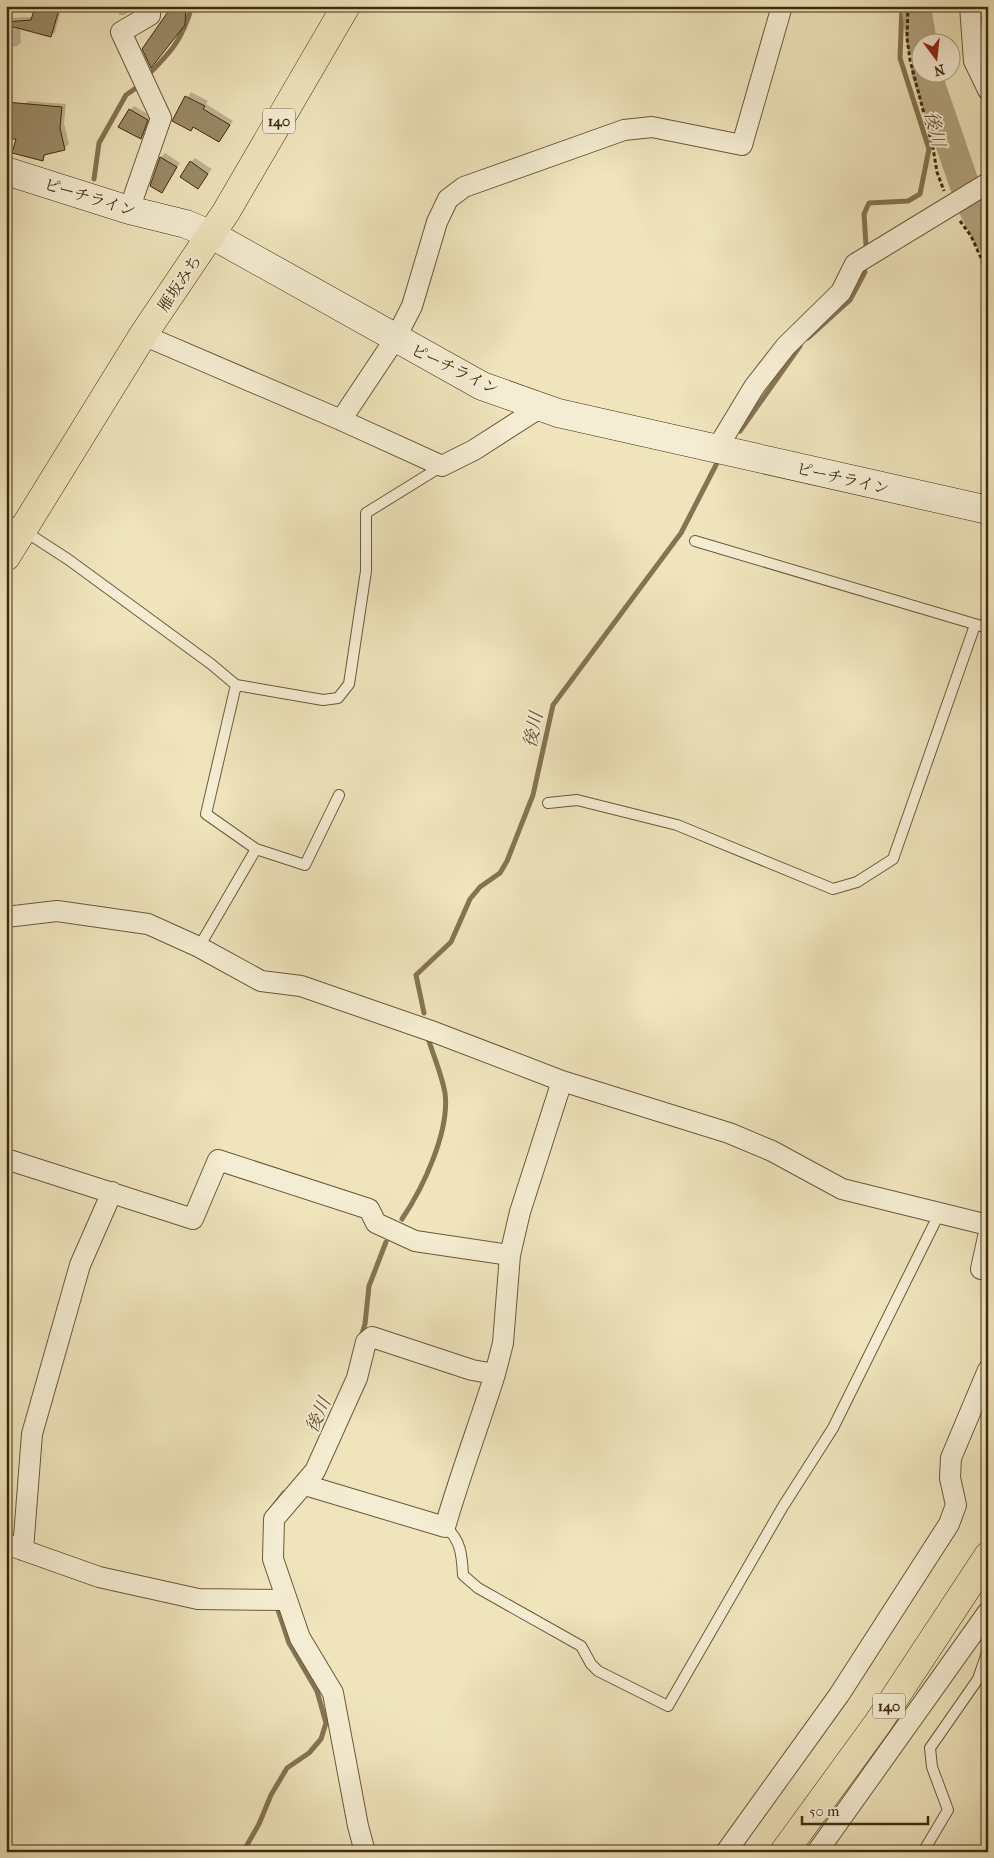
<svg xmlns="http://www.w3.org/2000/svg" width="994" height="1858" viewBox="0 0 994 1858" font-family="'IM FELL French Canon','Noto Serif JP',serif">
<rect width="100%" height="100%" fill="#efe4bc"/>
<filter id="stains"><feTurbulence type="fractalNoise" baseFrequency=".004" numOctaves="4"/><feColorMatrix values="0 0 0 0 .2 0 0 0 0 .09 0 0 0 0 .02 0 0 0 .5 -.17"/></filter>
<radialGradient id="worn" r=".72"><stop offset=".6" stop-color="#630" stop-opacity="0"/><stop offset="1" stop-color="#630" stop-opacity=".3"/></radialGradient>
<path fill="#0003" d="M36 6H62L55 32 51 36 20 27 21 42 17 46 6 47V18L33 17Z
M118 6H138L124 15H119Z
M162 6H191V18L151 66 170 12H163Z
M6 76H11L6 99Z
M191 92 208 101 206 104 233 121 219 141 195 126 191 130 174 121Z
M28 101 66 104 64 123 69 144 65 148 47 153 43 159 23 105Z
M134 106 151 116 145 134 141 138 130 110Z
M165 153 180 163 162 192 151 185 161 157Z
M195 158 212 169 198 187 191 162Z"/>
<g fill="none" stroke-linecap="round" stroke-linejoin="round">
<path stroke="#857453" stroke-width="5" d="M147 76C172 51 182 40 192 6
M94 179 99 143 126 95 136 88
M866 245 864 214 869 203 908 201 920 194 929 149 900 58 902 6
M808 338 850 300 865 272
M740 431 800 346
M424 1013 416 975 451 942 470 899 480 887 500 873 507 861 533 795 553 705 681 533 717 463
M402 1219C423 1188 450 1131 445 1093 442 1076 434 1057 429 1041
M361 1337 365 1324 369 1286 386 1242
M273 1507 284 1493
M243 1852 259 1824 271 1795 287 1768 309 1753 321 1739 326 1723 317 1691 289 1643 278 1610"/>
<path stroke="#b3a581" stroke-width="30" d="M916 6 922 44
M926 72 970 201 988 237"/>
</g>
<path fill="#9b8b68" stroke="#3f2b0e" d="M35 6H60L51 37 6 25V22L31 20Z
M172 6H186L185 25 151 68 142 49Z
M185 96 205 106 203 109 230 125 219 142 193 127 191 131 172 121Z
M6 102 62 107 60 128 65 150 44 155 43 161 12 153 16 139H6Z
M129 109 148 120 141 139 118 127Z
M160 157 177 167 162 193 150 186Z
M190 161 208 174 198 189 180 177Z"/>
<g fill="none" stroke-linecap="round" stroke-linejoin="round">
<defs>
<path id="lane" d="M6 519 69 560 211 664 236 685 206 814 256 849 199 947
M695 541 988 628
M236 685 323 700 338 698 349 684 366 571V513L442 466
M548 803 577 800 677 825 833 889 857 882 893 859 975 625
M256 849 305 865 339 795
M445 1527C461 1539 462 1556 463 1575L478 1588 581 1646 591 1664 598 1671 668 1706 782 1508 833 1428 940 1212
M923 1852 948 1810 932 1767 930 1748 978 1679 988 1650"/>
<path id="street" d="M970 6 974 61 988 90
M129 210 161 118 121 32 150 15V6
M143 335 341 420 442 466 474 450 541 407
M341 420 395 339 412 306 437 222 448 199 464 187 624 130 652 127 742 145 782 6
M716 450 754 387 786 346 841 292 855 264 988 183
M6 917 57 911 148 924 199 947 261 981 301 986 434 1032 562 1081 729 1133 772 1151 842 1189 988 1225
M6 1159 193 1219 218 1160 369 1209 376 1223 415 1241 510 1255
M981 1269 988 1237
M305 1485 445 1527C460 1475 479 1425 495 1374
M6 1544 99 1577 198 1599 286 1600
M23 1550 32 1434 80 1265 112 1192
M365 1852 358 1826 333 1693 300 1638 273 1559 274 1519 315 1471 357 1378 366 1342 372 1337 472 1370 495 1374 503 1343 510 1255 520 1212 562 1081
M726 1852 839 1695 949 1524 956 1505 950 1478 951 1458 988 1370
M817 1852 988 1612"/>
<path id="secondary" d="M6 171 129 210 186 224 212 235 482 386 558 413 988 510"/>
<path id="highway" d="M6 557 143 335 226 212 346 6
M784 1852 878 1723 988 1556"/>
</defs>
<use href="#lane" stroke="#6b593a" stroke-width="12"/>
<use href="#street" stroke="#6b593a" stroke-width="22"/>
<use href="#secondary" stroke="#3f2b0e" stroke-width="29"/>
<use href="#highway" stroke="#3f2b0e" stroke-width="29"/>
<path stroke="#3f2b0e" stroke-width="3" stroke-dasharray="4 2.5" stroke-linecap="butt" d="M908 6 907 38 910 60 933 148 937 172 944 191
M960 221 971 236 988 273"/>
<use href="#lane" stroke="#f5edd3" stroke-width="10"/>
<use href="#street" stroke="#f5edd3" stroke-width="20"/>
<use href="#secondary" stroke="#f5edd3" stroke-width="28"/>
<use href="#highway" stroke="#efe4bc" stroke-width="28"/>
</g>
<g text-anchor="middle" stroke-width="4" stroke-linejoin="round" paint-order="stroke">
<g fill="#f5edd3" stroke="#766549" stroke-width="1">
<rect x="263" y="108.5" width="32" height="25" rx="4"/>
<rect x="873" y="1693.5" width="32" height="25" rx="4"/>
</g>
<g font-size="15" font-weight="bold" fill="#3f2b0e">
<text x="279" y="126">140</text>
<text x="889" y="1711">140</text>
</g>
<g font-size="16" fill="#3f2b0e" stroke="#f5edd3">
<text transform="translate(90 197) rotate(17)" y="6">ピーチライン</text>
<text transform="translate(179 283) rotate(-56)" y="6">雁坂みち</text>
<text transform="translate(455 369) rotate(26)" y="6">ピーチライン</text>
<text transform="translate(843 478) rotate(13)" y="6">ピーチライン</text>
</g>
<g font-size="18" font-style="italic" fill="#625030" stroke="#f5edd3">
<text transform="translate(935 129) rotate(77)" y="6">後川</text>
<text transform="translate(533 730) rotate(-78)" y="6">後川</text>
<text transform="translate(318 1415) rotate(-66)" y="6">後川</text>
</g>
</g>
<rect width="994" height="1858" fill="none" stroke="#efe4bc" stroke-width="25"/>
<rect x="8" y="8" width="979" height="1843" fill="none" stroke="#3f2b0e" stroke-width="2.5"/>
<rect x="12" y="12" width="969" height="1833" fill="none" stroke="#3f2b0e"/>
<g transform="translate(936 58) rotate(165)"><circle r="24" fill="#f5edd3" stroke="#ac9f84"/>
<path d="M0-4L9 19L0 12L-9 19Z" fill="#8f2418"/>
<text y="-8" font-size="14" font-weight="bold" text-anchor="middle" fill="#3f2b0e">N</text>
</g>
<path d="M802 1816v8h126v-8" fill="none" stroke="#3f2b0e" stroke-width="2.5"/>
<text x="809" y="1816" font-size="15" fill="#3f2b0e" stroke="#f5edd3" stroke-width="4" paint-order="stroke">50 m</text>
<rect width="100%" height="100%" filter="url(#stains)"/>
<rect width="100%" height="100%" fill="url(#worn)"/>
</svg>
